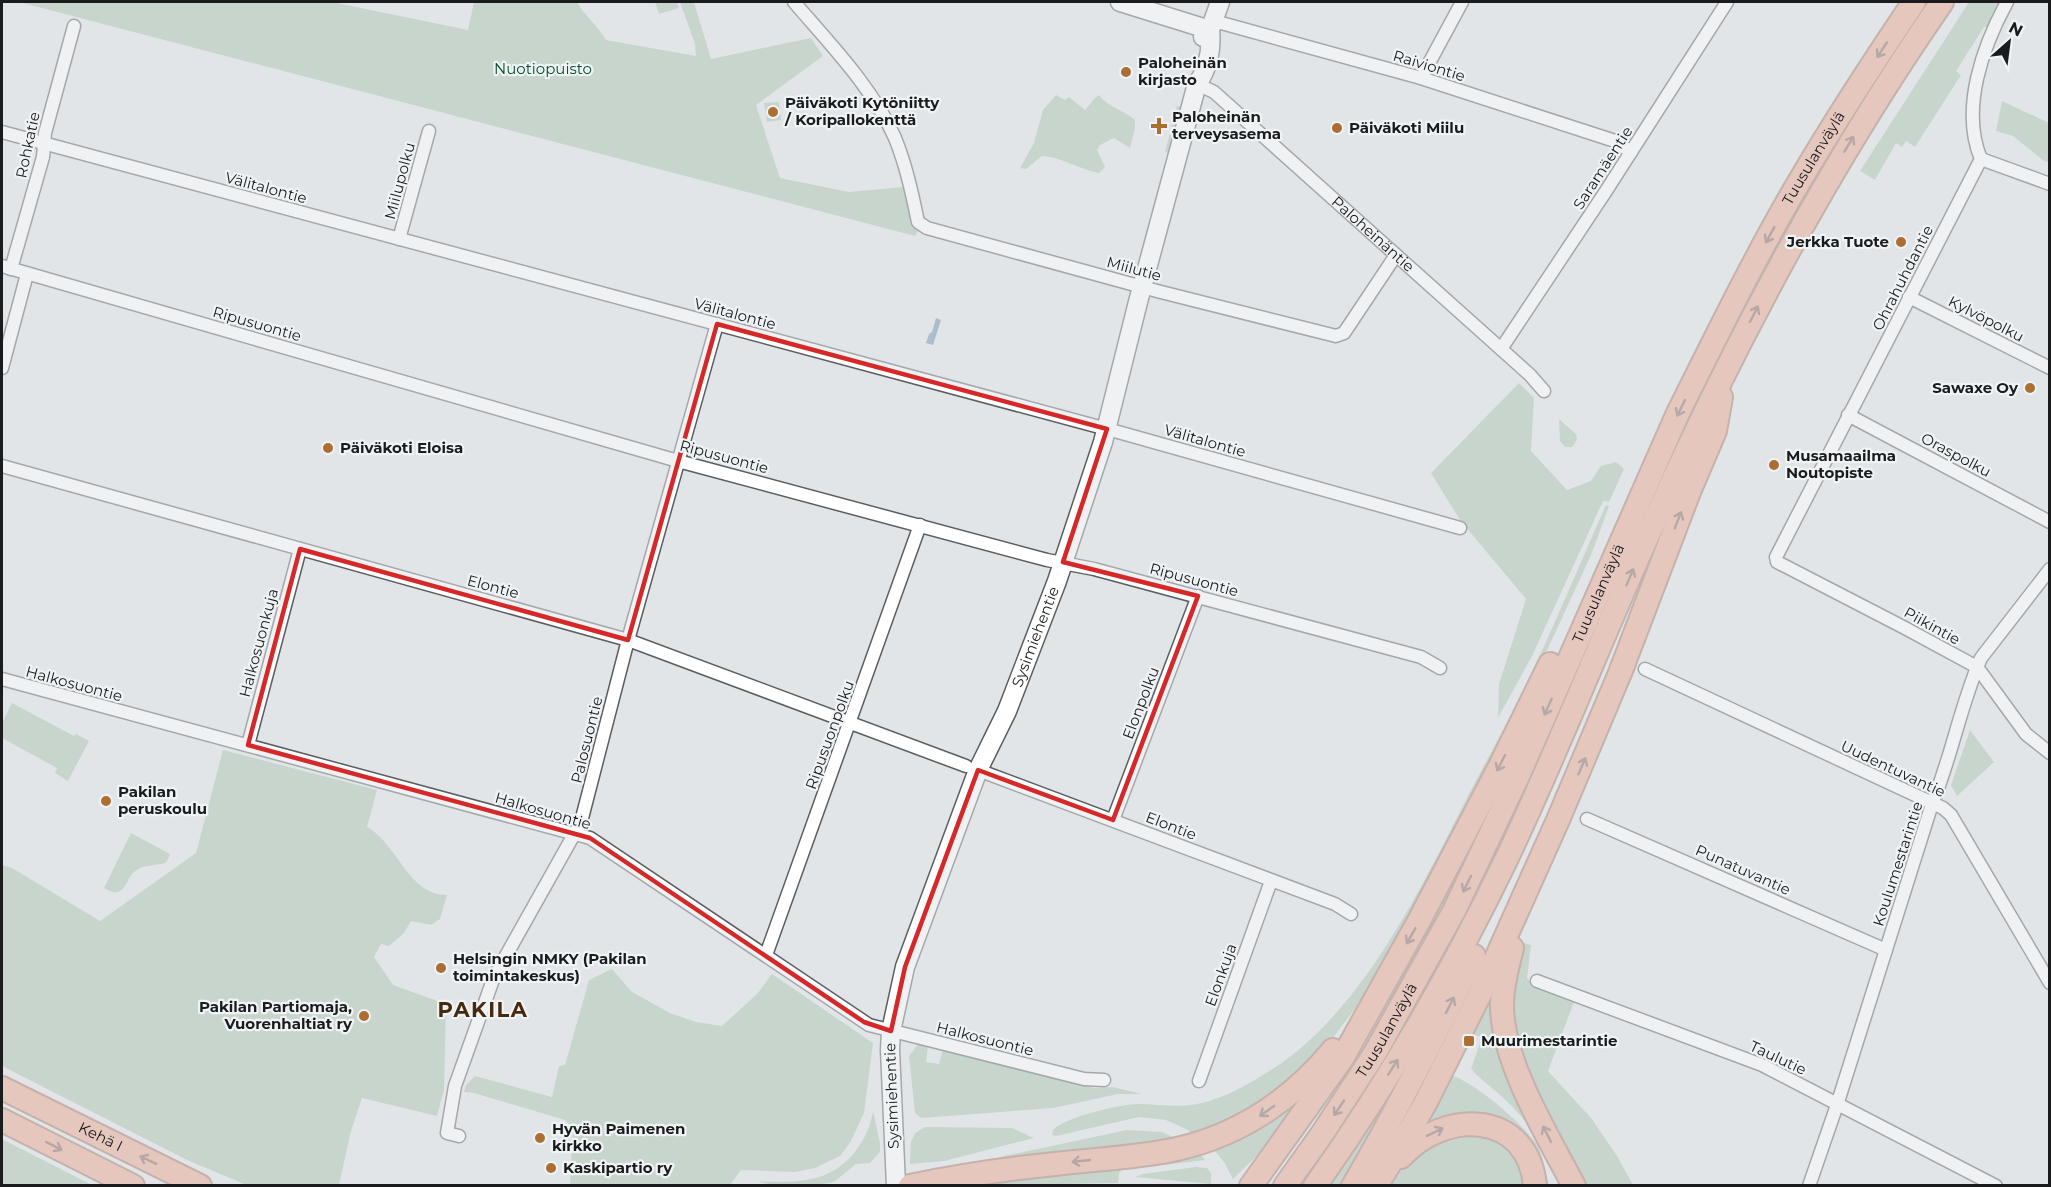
<svg xmlns="http://www.w3.org/2000/svg" width="2051" height="1187" viewBox="0 0 2051 1187" font-family="Montserrat,sans-serif">
<rect width="100%" height="100%" fill="#e2e5e8"/>
<path fill="#a6c2ae" d="M19 2H332L468 30 474 2H577C585 16 598 26 606 40L696 56 695 44 680 2H694L711 59 811 38 823 56 756 105 780 178 849 192 903 187 911 221 918 231 915 236Z
M655 2H677L679 8 659 14Z
M1969 2H2002L1988 27H1984L1956 71 1961 75 1915 147 1906 141 1902 147 1896 143 1875 180 1860 171Z
M1056 95 1065 100 1069 97 1085 110 1095 98 1099 95C1107 107 1124 110 1135 120V129L1130 148 1114 138 1100 145 1097 150 1105 167 1099 173C1079 169 1061 157 1042 156L1026 169 1020 168 1034 143 1043 110Z
M2002 101 2049 123V162L2044 161 2013 136 1996 131Z
M779 102 781 120 767 122 764 103Z
M1177 106 1181 107 1169 153 1165 152Z
M1519 383 1534 398 1531 451 1567 490 1591 481 1601 466 1616 462 1624 469 1609 502 1603 501 1532 656 1498 718 1499 684 1526 599 1460 520 1431 473Z
M1559 419 1576 434 1577 440 1572 447H1565L1560 441Z
M1651 496 1532 782 1468 918 1387 1060 1304 1185 1297 1186 1408 1016 1463 916Z
M1606 505 1609 506 1592 553 1525 698 1377 979 1324 1050 1275 1096 1196 1136 1186 1129 1166 1120 1139 1117 1056 1136 1052 1135 1053 1130C1065 1117 1120 1104 1139 1104 1159 1104 1176 1108 1197 1104 1223 1099 1249 1084 1271 1070 1363 1012 1422 886 1470 792 1486 761 1503 731 1519 700 1550 636 1577 570 1606 505Z
M12 703 74 736 76 734 89 741 68 781 55 773 57 768 2 738V723Z
M1970 730 1994 762 1957 796 1951 785Z
M223 750 377 790 367 827C398 844 408 895 447 895L440 919 431 925 411 921 404 933 389 946 381 944 374 957 393 985 446 1004 444 1090 437 1116 362 1098 351 1131 339 1185 319 1184 318 1186 244 1184 187 1160 2 1066V865L12 868 100 921 196 853Z
M1501 780 1483 826 1433 927 1355 1058 1326 1104 1267 1185 1254 1186Z
M131 833 170 854 166 863C157 865 145 865 137 870 124 877 127 902 104 888Z
M1521 942 1531 945 1527 978 1533 985 1574 1002 1548 1071 1591 1118 1617 1156 1633 1185H1582L1525 1069 1509 1009Z
M1499 965 1496 1008 1568 1185H1558C1550 1150 1527 1119 1500 1095 1490 1086 1480 1079 1471 1069L1482 1037 1471 1034Z
M612 969 632 992 670 1013 696 1022 722 1026 758 993 772 974 873 1043 864 1113 851 1141 840 1156 815 1168 795 1172 741 1170 730 1185H570L573 1129 565 1120 474 1093 464 1092 466 1085 475 1076 552 1097 559 1066 565 1065 589 980Z
M918 1044 928 1046 926 1062 939 1064 943 1049 1095 1088 1113 1087 1142 1094H1118L1053 1108 921 1118 915 1113 909 1056Z
M1407 1067 1342 1185 1330 1186Z
M1450 1075C1472 1080 1525 1125 1537 1145 1544 1158 1545 1172 1549 1185H1541L1516 1132 1413 1137Z
M1301 1099 1275 1138 1233 1179 1224 1162 1214 1150 1264 1126Z
M873 1111 880 1143V1152L870 1163 856 1164 834 1182 812 1186H775L757 1181C797 1183 834 1184 859 1146 866 1136 871 1124 873 1111Z
M925 1127 1012 1128 1034 1138 944 1161 910 1164 911 1142 915 1133Z
M1127 1130 1162 1132 1179 1140 947 1168Z
M1482 1131 1520 1156 1527 1185 1388 1186 1408 1162 1428 1142Z
M2 1139 92 1185H2Z
M1200 1153 1205 1160 1122 1170 1119 1173 1118 1183 949 1186 1036 1176 1118 1169Z
M1196 1167 1207 1168 1211 1173V1184L1135 1177 1143 1174Z"/>
<path fill="#698ead" d="M936 318 941 320 933 345 926 343 929 334 932 332Z"/>
<g fill="none" stroke-linecap="round" stroke-linejoin="round">
<defs>
<g id="street">
<path d="M794 2C829 43 873 88 895 138 906 165 912 193 918 222L927 228 1157 291 1336 336 1344 333 1396 255"/>
<path d="M2007 2C1983 46 1960 109 1981 159L1776 557 1777 562 1785 566 1905 628 1977 667 2026 734 2050 753"/>
<path d="M1214 21 1421 78 1615 141 1631 152"/>
<path d="M1421 78 1462 2"/>
<path id="s1" d="M1197 84 1214 92 1530 375 1544 391"/>
<path d="M2 132 1118 432 1460 528"/>
<path d="M1981 159 2050 184"/>
<path d="M399 239 429 131"/>
<path d="M2 266 678 461 1047 560 1094 569 1421 657 1440 668"/>
<path d="M11 269 43 157 45 133 74 26"/>
<path d="M1909 297 2050 368"/>
<path d="M1501 349 1606 191 1727 2"/>
<path d="M2 368 27 274"/>
<path d="M1848 415 2050 522"/>
<path d="M2 466 628 640 966 766"/>
<path d="M1645 669 1943 808 1951 815 2050 983"/>
<path d="M2 679 590 838 869 1025 1084 1079 1104 1080"/>
<path d="M248 745 300 549"/>
<path d="M978 770 1335 904 1351 914"/>
<path d="M1587 819 1886 950"/>
<path d="M1113 820 1198 596"/>
<path d="M766 955 920 525"/>
<path d="M1537 981 1762 1065 1996 1186"/>
<path d="M1199 1081 1271 881"/>
<path d="M459 1136 447 1133 455 1086 494 977 581 822 628 640 717 324"/>
<path d="M1809 1186 1837 1105 1932 804C1952 756 1960 706 1981 658L2050 569"/>
</g>
<g id="secondary">
<path d="M1120 2 1210 30"/>
<path d="M1203 37 1210 30 1220 2"/>
<path id="s2" d="M896 1186 890 1050 891 1031 905 967 978 770 1007 711 1057 581 1103 442 1138 302 1197 84C1208 69 1212 49 1210 30"/>
</g>
<g id="highway">
<path d="M1512 948C1507 968 1502 987 1502 1007 1503 1064 1548 1136 1574 1186"/>
<path id="s3" d="M2 1088 200 1186"/>
<path d="M2 1120 133 1186"/>
<path d="M1401 1157C1444 1109 1528 1110 1535 1186"/>
<path d="M910 1186C958 1176 1006 1169 1055 1164 1095 1159 1137 1158 1177 1149 1240 1135 1292 1099 1333 1050"/>
<path d="M1251 1186 1343 1057 1420 919 1500 766 1550 664"/>
<path id="s4" d="M1285 1186 1322 1134 1375 1053 1454 911 1518 776 1678 413C1717 335 1755 257 1799 182 1835 121 1874 61 1914 2"/>
<path d="M1315 1186C1388 1083 1451 974 1506 860 1557 753 1600 641 1649 533 1732 347 1826 169 1942 2"/>
<path d="M1353 1186C1397 1111 1436 1034 1474 956"/>
<path d="M1376 1186 1400 1147 1426 1102 1480 994 1558 820 1620 673 1689 492 1715 431 1721 397"/>
</g>
</defs>
<use href="#street" stroke="#5b5e60" stroke-width="15"/>
<use href="#secondary" stroke="#5b5e60" stroke-width="21"/>
<use href="#highway" stroke="#a17365" stroke-width="26"/>
<use href="#street" stroke="#fff" stroke-width="12"/>
<use href="#secondary" stroke="#fff" stroke-width="18"/>
<use href="#highway" stroke="#eaa28c" stroke-width="22"/>
</g>
<defs><path id="oneway-shaft" d="M-6 0H5M1.5-3L5.5 0L1.5 3" fill="none" stroke-width="1.6" stroke-linecap="round" stroke-linejoin="round" transform="scale(1.5)"/></defs>
<g stroke="#825e54">
<use href="#oneway-shaft" transform="translate(1882 50) rotate(123)"/>
<use href="#oneway-shaft" transform="translate(1849 144) rotate(-59)"/>
<use href="#oneway-shaft" transform="translate(1770 235) rotate(119)"/>
<use href="#oneway-shaft" transform="translate(1754 314) rotate(-63)"/>
<use href="#oneway-shaft" transform="translate(1681 408) rotate(116)"/>
<use href="#oneway-shaft" transform="translate(1678 520) rotate(-69)"/>
<use href="#oneway-shaft" transform="translate(1630 577) rotate(-67)"/>
<use href="#oneway-shaft" transform="translate(1548 707) rotate(114)"/>
<use href="#oneway-shaft" transform="translate(1501 763) rotate(117)"/>
<use href="#oneway-shaft" transform="translate(1582 766) rotate(-67)"/>
<use href="#oneway-shaft" transform="translate(1467 884) rotate(116)"/>
<use href="#oneway-shaft" transform="translate(1411 936) rotate(119)"/>
<use href="#oneway-shaft" transform="translate(1450 1005) rotate(-63)"/>
<use href="#oneway-shaft" transform="translate(1393 1067) rotate(-58)"/>
<use href="#oneway-shaft" transform="translate(1339 1108) rotate(124)"/>
<use href="#oneway-shaft" transform="translate(1267 1111) rotate(145)"/>
<use href="#oneway-shaft" transform="translate(1435 1132) rotate(-26)"/>
<use href="#oneway-shaft" transform="translate(1547 1134) rotate(-117)"/>
<use href="#oneway-shaft" transform="translate(54 1146) rotate(27)"/>
<use href="#oneway-shaft" transform="translate(148 1160) rotate(-154)"/>
<use href="#oneway-shaft" transform="translate(1081 1161) rotate(174)"/>
</g>
<path d="M0 0H2051V1187H0ZM717 324 1107 429 1063 562 1198 596 1113 820 978 770 905 967 891 1031 864 1022 590 838 248 745 300 549 628 640Z" fill="#e2e5e8" fill-opacity=".55" fill-rule="evenodd"/>
<path fill="none" stroke="#d62828" stroke-width="4.5" stroke-linejoin="round" d="M717 324 1107 429 1063 562 1198 596 1113 820 978 770 905 967 891 1031 864 1022 590 838 248 745 300 549 628 640Z"/>
<g fill="#ac6e33" stroke="#eff3f5" stroke-width="2">
<circle cx="1126" cy="72" r="6"/>
<circle cx="773" cy="112" r="6"/>
<path d="M1156 117h6v6h6v6h-6v6h-6v-6h-6v-6h6z"/>
<circle cx="1337" cy="128" r="6"/>
<circle cx="1901" cy="242" r="6"/>
<circle cx="2030" cy="388" r="6"/>
<circle cx="328" cy="448" r="6"/>
<circle cx="1774" cy="465" r="6"/>
<circle cx="106" cy="801" r="6"/>
<circle cx="441" cy="968" r="6"/>
<circle cx="364" cy="1016" r="6"/>
<rect x="1463" y="1035" width="12" height="12" rx="3"/>
<circle cx="540" cy="1138" r="6"/>
<circle cx="551" cy="1168" r="6"/>
</g>
<g text-anchor="middle" stroke-width="4.5" stroke-linejoin="round" paint-order="stroke">
<g font-size="15" font-weight="bold" fill="#1a1b1c" stroke="#eff3f5" text-anchor="start">
<text x="1138" y="68">Paloheinän<tspan x="1138" dy="17">kirjasto</tspan></text>
<text x="785" y="108">Päiväkoti Kytöniitty<tspan x="785" dy="17">/ Koripallokenttä</tspan></text>
<text x="1172" y="122">Paloheinän<tspan x="1172" dy="17">terveysasema</tspan></text>
<text x="1349" y="133">Päiväkoti Miilu</text>
<text x="1889" y="247" text-anchor="end">Jerkka Tuote</text>
<text x="2018" y="393" text-anchor="end">Sawaxe Oy</text>
<text x="340" y="453">Päiväkoti Eloisa</text>
<text x="1786" y="461">Musamaailma<tspan x="1786" dy="17">Noutopiste</tspan></text>
<text x="118" y="797">Pakilan<tspan x="118" dy="17">peruskoulu</tspan></text>
<text x="453" y="964">Helsingin NMKY (Pakilan<tspan x="453" dy="17">toimintakeskus)</tspan></text>
<text x="352" y="1012" text-anchor="end">Pakilan Partiomaja,<tspan x="352" dy="17">Vuorenhaltiat ry</tspan></text>
<text x="1481" y="1046">Muurimestarintie</text>
<text x="552" y="1134">Hyvän Paimenen<tspan x="552" dy="17">kirkko</tspan></text>
<text x="563" y="1173">Kaskipartio ry</text>
</g>
<g font-size="15" fill="#1a1b1c" stroke="#eff3f5">
<text transform="translate(1429 66) rotate(17)" y="5">Raiviontie</text>
<text transform="translate(28 145) rotate(-78)" y="5">Rohkatie</text>
<text dy="5" stroke="none"><textPath href="#s4" startOffset="1158">Tuusulanväylä</textPath></text>
<text transform="translate(1603 168) rotate(-57)" y="5">Saramäentie</text>
<text transform="translate(400 181) rotate(-75)" y="5">Miilupolku</text>
<text transform="translate(266 188) rotate(15)" y="5">Välitalontie</text>
<text dy="5" stroke="none"><textPath href="#s1" startOffset="232">Paloheinäntie</textPath></text>
<text transform="translate(1134 269) rotate(15)" y="5">Miilutie</text>
<text transform="translate(1903 278) rotate(-63)" y="5">Ohrahuhdantie</text>
<text transform="translate(735 314) rotate(15)" y="5">Välitalontie</text>
<text transform="translate(1986 319) rotate(27)" y="5">Kylvöpolku</text>
<text transform="translate(257 324) rotate(16)" y="5">Ripusuontie</text>
<text transform="translate(1205 441) rotate(16)" y="5">Välitalontie</text>
<text transform="translate(1956 455) rotate(28)" y="5">Oraspolku</text>
<text transform="translate(724 457) rotate(15)" y="5">Ripusuontie</text>
<text transform="translate(1194 580) rotate(15)" y="5">Ripusuontie</text>
<text transform="translate(493 587) rotate(15)" y="5">Elontie</text>
<text dy="5" stroke="none"><textPath href="#s4" startOffset="672">Tuusulanväylä</textPath></text>
<text transform="translate(1932 626) rotate(29)" y="5">Piikintie</text>
<text dy="5" stroke="none"><textPath href="#s2" startOffset="576">Sysimiehentie</textPath></text>
<text transform="translate(259 643) rotate(-75)" y="5">Halkosuonkuja</text>
<text transform="translate(74 684) rotate(15)" y="5">Halkosuontie</text>
<text transform="translate(1141 703) rotate(-69)" y="5">Elonpolku</text>
<text transform="translate(830 735) rotate(-70)" y="5">Ripusuonpolku</text>
<text transform="translate(587 740) rotate(-76)" y="5">Palosuontie</text>
<text transform="translate(1893 769) rotate(25)" y="5">Uudentuvantie</text>
<text transform="translate(543 811) rotate(16)" y="5">Halkosuontie</text>
<text transform="translate(1171 826) rotate(21)" y="5">Elontie</text>
<text transform="translate(1898 864) rotate(-72)" y="5">Koulumestarintie</text>
<text transform="translate(1743 870) rotate(24)" y="5">Punatuvantie</text>
<text transform="translate(1221 975) rotate(-70)" y="5">Elonkuja</text>
<text dy="5" stroke="none"><textPath href="#s4" startOffset="186">Tuusulanväylä</textPath></text>
<text transform="translate(985 1039) rotate(14)" y="5">Halkosuontie</text>
<text transform="translate(1778 1058) rotate(25)" y="5">Taulutie</text>
<text transform="translate(892 1096) rotate(-92)" y="5">Sysimiehentie</text>
<text dy="5" stroke="none"><textPath href="#s3" startOffset="110">Kehä I</textPath></text>
</g>
<g font-size="15" fill="#06502b" stroke="#eff3f5">
<text x="543" y="74">Nuotiopuisto</text>
</g>
<g font-size="21" font-weight="bold" letter-spacing="1.5" fill="#47290d" stroke="#eff3f5">
<text x="483" y="1017">PAKILA</text>
</g>
</g>
<rect width="2051" height="1187" fill="none" stroke="#1a1b1c" stroke-width="6"/>
<g transform="translate(2009 42) rotate(28)" stroke="#eff3f5" stroke-width="4.5" paint-order="stroke">
<path d="M0-4.5L10 22L0 15L-10 22Z" fill="#1a1b1c"/>
<text y="-9" font-size="16" font-weight="bold" text-anchor="middle" fill="#1a1b1c">N</text>
</g>
</svg>
